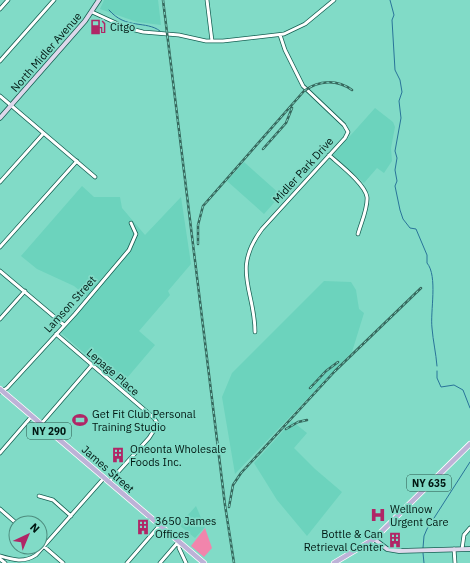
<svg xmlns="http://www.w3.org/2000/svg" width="470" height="563" viewBox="0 0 470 563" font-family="'IBM Plex Sans',sans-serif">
<rect width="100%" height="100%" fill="#81dbc7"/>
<path fill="#6cd3bd" d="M104 0H158L161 25 137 22 100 9Z
M375 108 393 122 395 127 391 148 392 161 384 173 377 168 364 183 333 155Z
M244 162 281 195 264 214 227 181Z
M82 186 94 197H120L122 208 145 235 181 197 191 264 168 291 170 295 139 331 155 345 121 385 60 332 89 298 74 286 37 269 21 256Z
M324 281 351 282 356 290 359 309 364 313 352 352 235 474 222 397 232 373Z
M292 421 307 433 294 448 315 469 342 492 307 536 277 500 254 463Z
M196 506 205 527 195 538 179 525Z"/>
<path fill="#f185ac" d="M205 528 212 548 204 557 191 546Z"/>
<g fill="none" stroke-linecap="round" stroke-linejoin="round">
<path stroke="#297499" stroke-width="1" d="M390 0 394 15 392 20 395 70 400 80 402 92 399 101 401 118 395 151 397 158 395 170 397 181 395 186 400 210 403 219 410 228 416 229 427 255V263C438 276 430 312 432 328 433 341 436 353 437 366
M109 10C126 30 146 20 160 31
M437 371V378L441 387 454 385 463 390 470 408
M423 548 424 536 427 529 470 462
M423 553 424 563"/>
<defs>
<path id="street" d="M207 0 212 41
M0 9 8 0
M92 12 127 28 143 32 179 35 206 41H223L284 34 305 24 334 0
M0 61 54 0
M0 96 95 177
M329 155C339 164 365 184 367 197 368 208 361 223 358 234
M0 182 43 134
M0 247 77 161
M0 271 64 325
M0 319 25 291
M255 332C255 290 231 270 262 229L345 138 348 132 344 125 303 86 285 50 280 35
M56 334 154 418 158 424 149 438 109 482
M0 392 7 388 75 314 129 250 136 234 131 223
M41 424 92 365
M0 453 32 416
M39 496 53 500 71 516
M0 509 16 523
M179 541V548L186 563
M40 543 63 563
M454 549 455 563
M462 549 464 535 470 528
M0 556C13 560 24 563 36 555L104 478
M0 559 5 563
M127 563 160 525
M160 563 179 541"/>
<path id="secondary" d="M0 118 85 21 99 0
M374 539 387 549 399 551 470 549"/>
<path id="primary" d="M0 389 204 563
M334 563 374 539 470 444"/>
</defs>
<use href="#street" stroke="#155f52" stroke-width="4.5"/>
<use href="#secondary" stroke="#155f52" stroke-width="5.5"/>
<use href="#primary" stroke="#fff" stroke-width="6"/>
<use href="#street" stroke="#fff" stroke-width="3"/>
<use href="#secondary" stroke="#ded8eb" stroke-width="4"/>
<use href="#primary" stroke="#bdb2d7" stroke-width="4.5"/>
<defs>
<path id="rail" d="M163 0 225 505 234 563
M263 149 286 123 292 108
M198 244V225L203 206 304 91C319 80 337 79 352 90
M310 388 326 371 338 362
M286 429 298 422 307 420
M229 507 233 485 241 473 335 371 421 288"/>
</defs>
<use href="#rail" stroke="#36685d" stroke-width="2.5"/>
<use href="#rail" stroke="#81dbc7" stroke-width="1" stroke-dasharray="3" stroke-linecap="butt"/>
</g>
<defs>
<symbol id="fuel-bare" viewBox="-9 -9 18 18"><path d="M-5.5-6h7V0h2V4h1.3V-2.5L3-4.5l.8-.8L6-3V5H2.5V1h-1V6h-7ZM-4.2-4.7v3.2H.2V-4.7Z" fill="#b02666" stroke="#81dbc7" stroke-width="2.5" paint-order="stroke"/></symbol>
<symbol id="stadium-bare" viewBox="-9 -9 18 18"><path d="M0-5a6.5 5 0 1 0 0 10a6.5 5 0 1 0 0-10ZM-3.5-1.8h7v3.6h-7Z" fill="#b02666" stroke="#81dbc7" stroke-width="2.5" paint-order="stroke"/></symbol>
<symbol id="building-bare" viewBox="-9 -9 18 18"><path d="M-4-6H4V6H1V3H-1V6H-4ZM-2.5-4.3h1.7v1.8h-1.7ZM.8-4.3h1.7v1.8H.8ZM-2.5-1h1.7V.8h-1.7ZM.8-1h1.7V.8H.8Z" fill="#b02666" stroke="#81dbc7" stroke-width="2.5" paint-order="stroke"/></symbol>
<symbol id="hospital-bare" viewBox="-9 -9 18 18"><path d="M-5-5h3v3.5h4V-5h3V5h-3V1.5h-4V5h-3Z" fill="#b02666" stroke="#81dbc7" stroke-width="2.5" paint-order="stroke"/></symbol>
</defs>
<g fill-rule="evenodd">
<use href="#fuel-bare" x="87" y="16" width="22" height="22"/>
<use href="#stadium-bare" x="69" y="409" width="22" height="22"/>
<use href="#building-bare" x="107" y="444" width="22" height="22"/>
<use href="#hospital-bare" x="367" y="504" width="22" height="22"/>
<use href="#building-bare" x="132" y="516" width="22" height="22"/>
<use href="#building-bare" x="384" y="529" width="22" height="22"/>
</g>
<g text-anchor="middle" stroke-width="3.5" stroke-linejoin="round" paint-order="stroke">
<g fill="#81dbc7" stroke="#275248" stroke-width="1">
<rect x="27" y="423" width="44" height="16" rx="3"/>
<rect x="407" y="475" width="44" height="16" rx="3"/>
</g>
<g font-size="10" font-weight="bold" fill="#001712">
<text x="49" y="435">NY 290</text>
<text x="429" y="487">NY 635</text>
</g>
<g font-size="11" fill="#001712" stroke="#81dbc7" text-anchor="start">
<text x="110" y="31">Citgo</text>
<text x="92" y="418">Get Fit Club Personal<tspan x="92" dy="13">Training Studio</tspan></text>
<text x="130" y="453">Oneonta Wholesale<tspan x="130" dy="13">Foods Inc.</tspan></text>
<text x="390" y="513">Wellnow<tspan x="390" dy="13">Urgent Care</tspan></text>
<text x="155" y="525">3650 James<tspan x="155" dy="13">Offices</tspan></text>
<text x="383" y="538" text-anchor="end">Bottle &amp; Can<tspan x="383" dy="13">Retrieval Center</tspan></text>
</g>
<g font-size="11" fill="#001712" stroke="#81dbc7">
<text transform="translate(46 52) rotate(-49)" y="4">North Midler Avenue</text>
<text transform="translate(303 170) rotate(-48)" y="4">Midler Park Drive</text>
<text transform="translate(70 304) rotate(-48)" y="4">Lamson Street</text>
<text transform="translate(113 372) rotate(41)" y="4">Lepage Place</text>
<text transform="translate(108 469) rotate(41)" y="4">James Street</text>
</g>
</g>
<g transform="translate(28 535) rotate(44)"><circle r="19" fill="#81dbc7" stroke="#4d8d7f"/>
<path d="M0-3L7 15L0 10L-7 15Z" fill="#b02666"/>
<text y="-6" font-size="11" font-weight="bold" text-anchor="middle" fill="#001712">N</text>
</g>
</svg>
